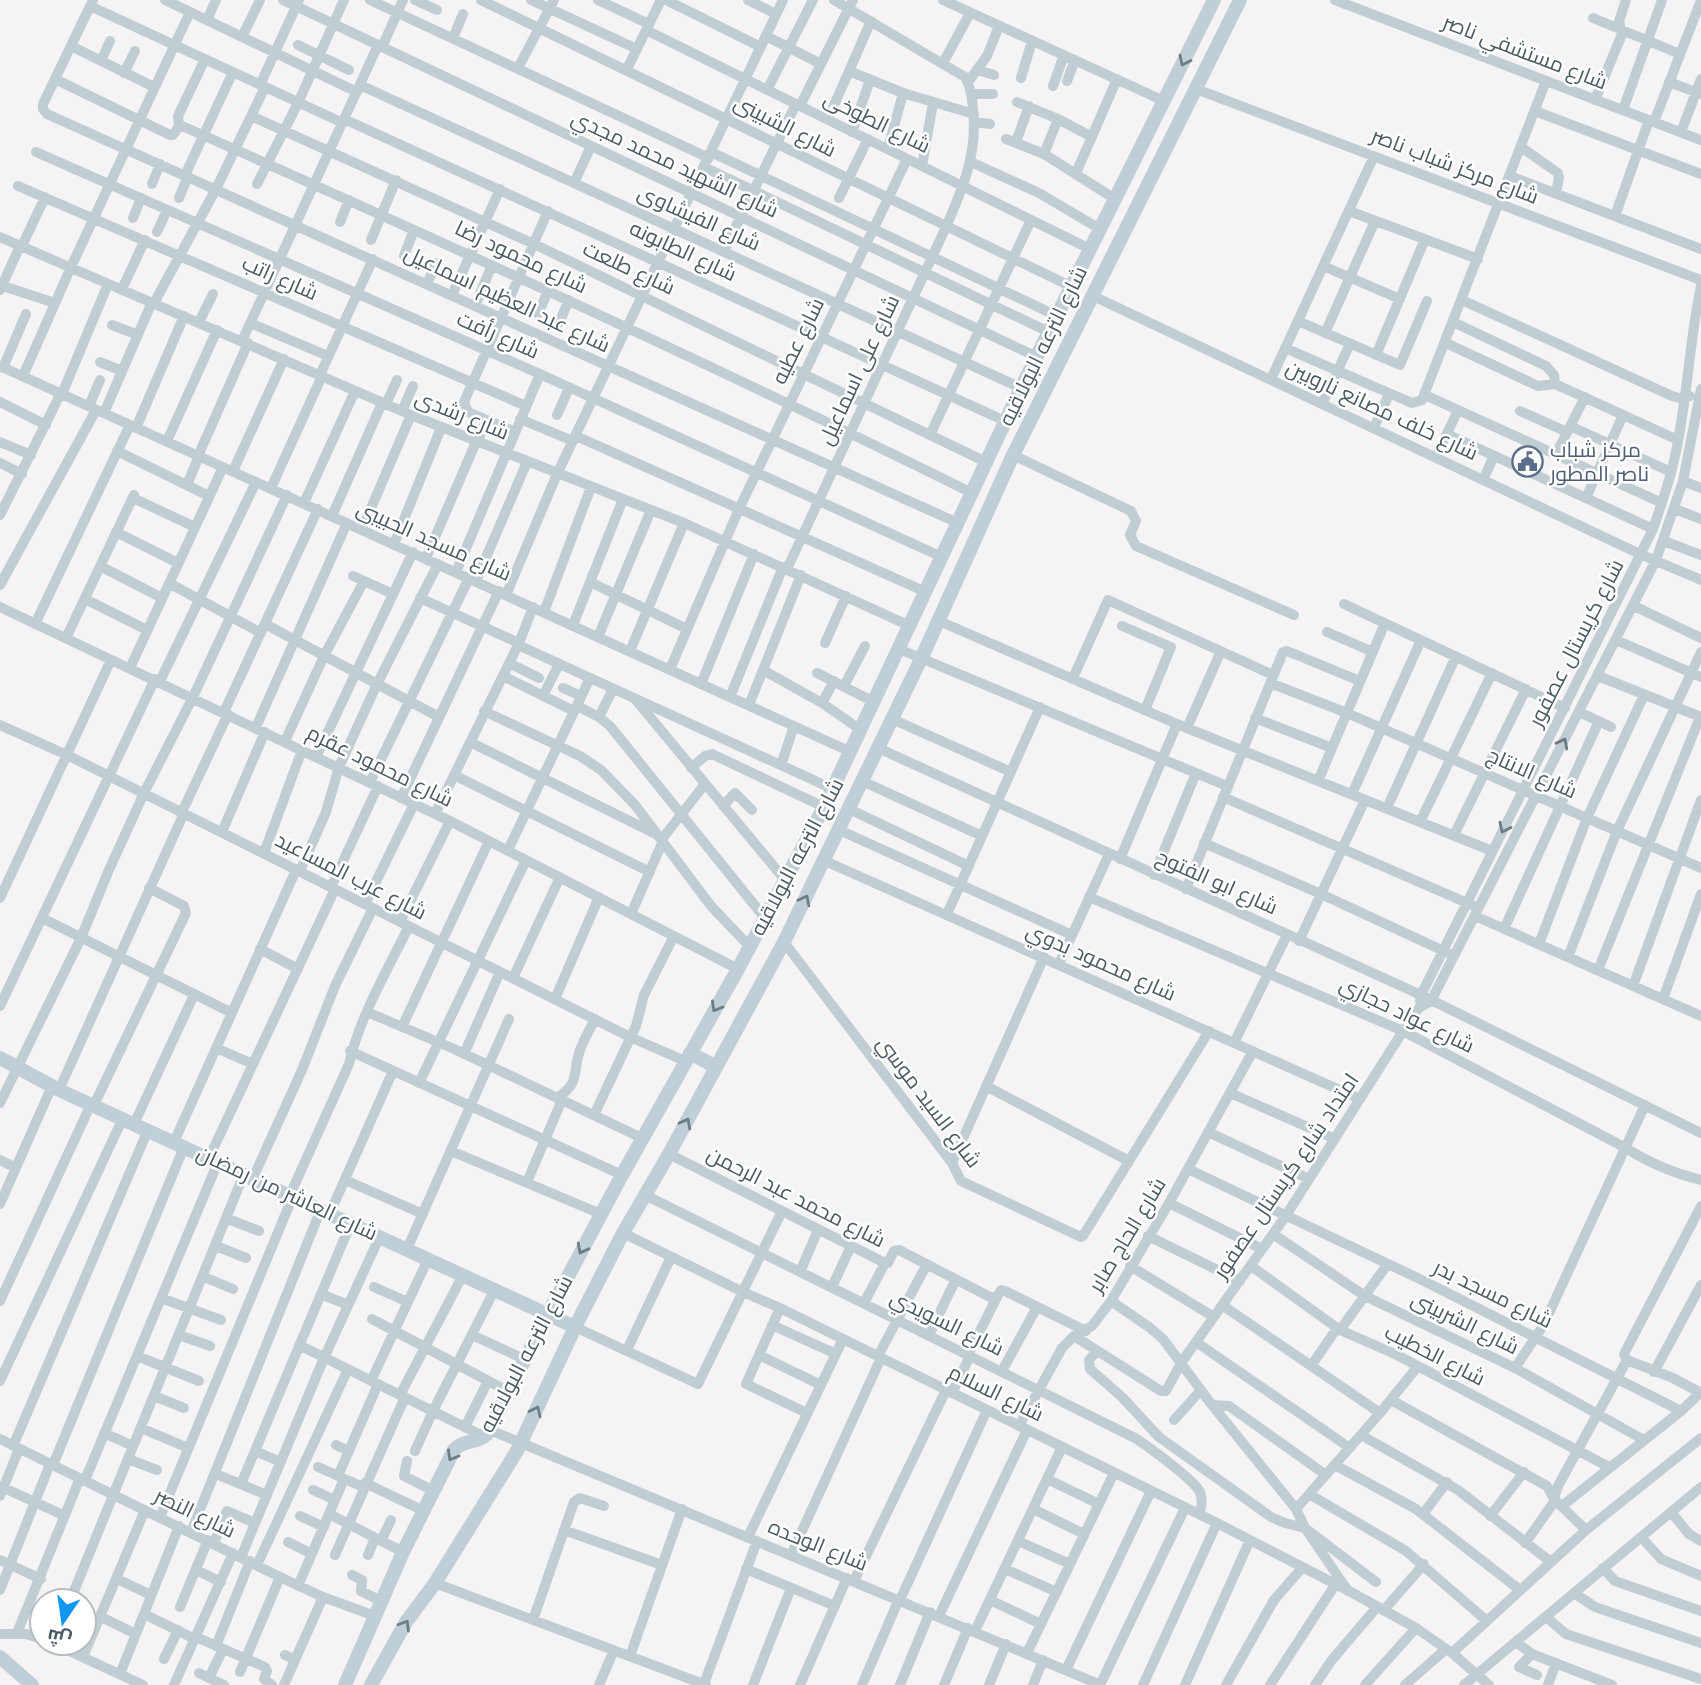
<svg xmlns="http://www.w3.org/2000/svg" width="1701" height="1685" viewBox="0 0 1701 1685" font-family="Montserrat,Cairo,sans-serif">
<rect width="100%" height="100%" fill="#f5f3f3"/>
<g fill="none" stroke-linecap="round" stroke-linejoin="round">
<path stroke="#c0cdd3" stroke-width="10" d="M93 0 43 104V109L47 114 958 523
M165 0 357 92
M283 0 1037 357
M370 0 709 158
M415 0 437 10
M481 0 1072 287
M531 0 637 49
M598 0 649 24
M666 0 761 47
M748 0 776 14
M943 0 1164 101
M1335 0 1701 140
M90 6 343 123
M1593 18 1680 54
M207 20 216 0
M646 30 1090 249
M766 36 821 64
M242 37 260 0
M453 38 463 14
M298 45 349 70
M71 46 154 87
M382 47 403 0
M101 61 110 41
M943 63 970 13
M518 68 554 0
M627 69 661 0
M978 70 994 75
M849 71 903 93 974 114
M124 73 135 51
M1021 78 1032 41
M55 79 170 135H173L180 125C446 243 711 364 972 493
M1067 81 1075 60
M968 82 987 56 999 26
M1669 82 1701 94
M260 85 299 0
M360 85 1021 388
M1053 86 1064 55
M1196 89 1701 280
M767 90 813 0
M971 94H993
M1595 100 1622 34 1619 21 1626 0
M1017 102 1058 119 1092 137
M800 106 853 0
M1623 110 1662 0
M1535 111 1701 174
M251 116 534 244 986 462
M344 119 1005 421
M828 119 871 21
M974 122 990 124
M1654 122 1700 3
M179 125 178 116 205 59
M852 132 870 80
M1681 132 1701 79
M1006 139 1044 154 1115 199
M1016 142 1029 106
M1521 147 1558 173 1559 178 1556 193
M888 149 903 93
M36 152 540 374 942 557
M711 152 1057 316
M1044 154 1058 119
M971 162 1039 193 1100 229
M922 166 933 103
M704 167 1049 332
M1076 173 1117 79
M185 175 233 72
M1510 176 1701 249
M574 183 591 146
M152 184 160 164
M257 184 298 103 344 0
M18 186 526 406
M179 198 188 176
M839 198 868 139
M1349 211 1478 259
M1615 216 1649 120
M133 218 141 198
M340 222 349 200
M157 232 167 210
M0 237 411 415 684 523 910 626
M371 240 396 180
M22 246 45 197
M724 251 796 104
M404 256 414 230
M1323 266 1400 299
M427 284 436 263
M0 285 55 303
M122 289 145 240
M0 290 20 246
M452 295 500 189
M1091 295 1642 555 1701 580
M1462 300 1672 396 1679 398 1690 396
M154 303 216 189 265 87
M475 306 492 265
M538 314 548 291
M1298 321 1400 365 1427 301
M199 322 213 294
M1453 322 1546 366 1554 375 1555 384
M250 323 328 356
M559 323 569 300
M112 325 138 335
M1325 333 1375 221
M242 341 378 45
M1446 343 1538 386 1555 384 1678 440
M1285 348 1412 403 1422 400 1546 81
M1376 355 1425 239
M100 362 122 371
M0 366 851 752
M3 368 26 314
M320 375 373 259
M23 376 71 267 190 12
M1271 379 1374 156
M62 394 108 284
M1425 395 1662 503
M0 402 46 425
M386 404 397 380
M1322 404 1350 344
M89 406 100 380
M402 411 413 386
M1520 411 1567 432
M104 413 152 302
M557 415 569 388
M520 419 573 441
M1570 426 1671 472
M136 428 184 316
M1374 428 1389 394
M515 432 468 412 464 402 548 211
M1447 434 1653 529
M930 435 1031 220
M576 436 926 592
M167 441 217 330
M0 442 31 455
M477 443 486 420
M117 451 209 496
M1556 454 1585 397
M1013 455 1131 511 1136 521 1130 535 1136 546 1294 615
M198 456 248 343
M1436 457 1458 410
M0 463 22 474
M233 471 284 359
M1483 480 1494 456
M1683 481 1701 488
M187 485 199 456
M271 488 322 376
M133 498 195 527
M1586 498 1623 415
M304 503 355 391
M1675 509 1701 519
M0 515 61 393
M332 516 382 403
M362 529 411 415
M116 532 178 563
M1664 541 1701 555
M394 544 441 428
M426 558 476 442
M100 566 162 598
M787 569 946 227C963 188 978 152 973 109 972 98 971 87 965 77L834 0
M456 572 540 374
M353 576 393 594
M476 581 527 462
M590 582 687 629
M169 583 261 633
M0 585 96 410
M506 595 557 474 783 0
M420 598 519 643
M85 599 147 630
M1344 604 1565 708
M1634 606 1701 638
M0 607 450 821 738 969
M544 612 591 487
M939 621 1177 724 1492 851
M35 624 130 425
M265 624 439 717
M573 625 623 499
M1122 626 1171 647 1145 710
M1327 632 1373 652
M598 637 651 510
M66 638 134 495
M1616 640 1701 677
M825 643 846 596
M518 645 833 789
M899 649 1227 786
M630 651 684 523
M509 663 539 678
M130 668 223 467
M670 669 739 509 907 159
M763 670 822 703 861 730
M817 673 874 702
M503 676 574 711
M1598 676 1701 717
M1073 678 1108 600 1273 675
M160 681 256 482
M1270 683 1347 713 1701 868
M701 684 754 554
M844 686 865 646
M563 688 581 696
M543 696 559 664
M730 697 783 567
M636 700 785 880
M822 703 834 681
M749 705 801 575
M577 706 599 717 610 726 765 918
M484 711 580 756 601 770 635 805 711 906 750 947
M224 712 318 509
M1579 712 1611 727
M599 717 613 689
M1255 718 1332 748
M892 719 1011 772
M0 725 67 755 630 1037 685 1061
M256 727 347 523
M1187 728 1221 651
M285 741 324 656 364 581
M470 742 658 835
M878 748 1421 995 1701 1133
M316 757 413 552
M781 765 794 726
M691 768 705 756 712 754 824 807
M454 775 650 872
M862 781 982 836
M1318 781 1385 623
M370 782 469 578
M1352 794 1421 640
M1223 797 1472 905
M401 798 499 591
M723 806 735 793 752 810
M1387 808 1456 656
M849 809 969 866
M182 812 228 714
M435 814 519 643 533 607
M1420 822 1492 673
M839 830 1072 935
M222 832 265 732
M1454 835 1526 689
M662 839 705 784
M1204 843 1321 894 1448 953
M508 850 590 678
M264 853 302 750
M1120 859 1177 724
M825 861 1360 1099
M300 871 326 812 339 767 377 684 438 564
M1154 875 1196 773
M331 887 378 786
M1186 889 1283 652 1287 651 1360 681
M1089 897 1403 1031 1624 1147C1649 1163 1672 1173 1701 1180
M0 898 111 660
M365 904 414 804
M631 914 663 841
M947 914 1040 707
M1475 916 1701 1016
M42 918 232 1013
M400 922 450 821
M1504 929 1599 721
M1299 941 1365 800
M784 942 952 1163 961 1181 1081 1237 1083 1236 1209 1031
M1539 944 1587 818 1644 695
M260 949 298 969
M1568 957 1617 831 1701 652
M1059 964 1109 854
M1598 970 1700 717
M513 978 560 877
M1633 986 1701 800
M555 999 599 897
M1663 999 1701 894
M1420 1001 1421 995 1653 529C1663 500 1673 471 1678 441 1688 389 1690 337 1701 286
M0 1006 155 679
M367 1012 452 1048 644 1139
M402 1027 489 841
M1234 1043 1287 935
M216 1048 253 1064
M350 1051 622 1175
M464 1054 500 972
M419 1083 526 860
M986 1086 1129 1161
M59 1090 184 813
M1230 1093 1335 1139
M557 1098C581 1082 572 1073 580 1050 584 1039 590 1029 595 1019
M0 1103 81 938 108 872 144 793 193 697 287 495
M94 1105 186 913 184 906 149 888
M594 1115 636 1026 644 995 674 936
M134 1124 194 995
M1208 1132 1309 1179
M174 1142 296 870
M451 1151 601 1214
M669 1154 883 1262 888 1263 894 1251 899 1250 992 1298 997 1297 1001 1290 1005 1291 1086 1331
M209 1158 335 889
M0 1160 16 1168
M952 1163 1044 957
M1188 1169 1424 1281 1681 1411
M253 1178 302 1070 335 986 373 908
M345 1180 423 1214
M527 1182 562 1100
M290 1195 349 1064C360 1016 387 971 409 926
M645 1195 1135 1438C1149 1447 1193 1479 1200 1492 1203 1500 1202 1507 1199 1514
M1169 1203 1262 1249
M0 1204 52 1086
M330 1213 393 1071
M228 1219 259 1231
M623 1233 743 1292 780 1308 1217 1523 1349 1591 1416 1628 1452 1653 1489 1685
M1273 1234 1365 1296 1515 1368 1644 1440
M1148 1236 1240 1281
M216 1246 246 1258
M407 1249 509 1019
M1130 1266 1214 1317
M1251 1266 1340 1330 1395 1354 1609 1467
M800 1272 818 1230
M204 1277 233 1289
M374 1287 408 1302
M832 1287 851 1246
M321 1294 348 1305
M161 1298 221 1320
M0 1301 91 1104
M1111 1301 1149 1327 1163 1339 1212 1405 1296 1509 1305 1528 1348 1591
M864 1303 885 1263
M1222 1305 1380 1413
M780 1308 746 1384 807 1413
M372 1319 509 1392
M772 1325 836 1354
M575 1327 698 1384 782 1211
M179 1335 210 1346
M472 1335 526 1360
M929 1335 956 1279
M1074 1336 1161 1391H1166L1181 1363 1285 1217 1403 1031 1419 1008 1431 1001 1656 560 1683 481 1701 389
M1196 1342 1350 1448
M299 1345 485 1437
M627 1350 671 1257
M1096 1352 1089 1360 1090 1369 1122 1397 1159 1437 1271 1517 1285 1523 1305 1528 1376 1582
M759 1355 821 1385
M968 1355 997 1297
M137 1356 199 1381
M878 1356 927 1264
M1627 1360 1624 1354 1701 1206
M1627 1360 1673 1378 1701 1393
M1311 1366 1335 1331 1340 1330 1387 1265
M1515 1368 1543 1326 1645 1105
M1002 1371 1037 1307
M1654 1372 1701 1285
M0 1381 123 1118
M371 1381 428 1259
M952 1393 970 1356
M400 1395 463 1275
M154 1396 184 1408
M1391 1400 1547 1486 1554 1499 1586 1530
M1212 1405 1229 1406 1326 1475
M1174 1420 1201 1390
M1019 1426 1062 1348 1074 1336 1092 1326 1111 1301 1169 1203 1253 1051
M465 1427 488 1381
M141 1428 188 1448
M490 1430 1101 1685
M104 1433 133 1446
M1361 1435 1458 1490 1551 1562
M0 1439 280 1577 323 1597 375 1616
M336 1445 349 1451
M13 1446 148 1130
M255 1451 281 1462
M415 1451 433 1411 495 1289
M128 1459 157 1470
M407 1461 404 1476 434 1491
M53 1465 184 1147
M1335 1465 1416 1509 1520 1590
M318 1467 363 1487
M216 1474 267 1495
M338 1476 378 1384
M1047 1479 1099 1504
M85 1480 218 1162
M365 1483 424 1511
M241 1484 351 1223
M0 1486 65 1516
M313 1490 335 1500
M1309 1494 1406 1551 1487 1621
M0 1496 19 1449
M1562 1506 1681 1411 1700 1393
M1033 1509 1084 1534
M1296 1509 1380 1413 1418 1366
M1671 1512 1689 1534 1701 1541
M329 1514 403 1552
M1423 1514 1447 1482
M300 1516 324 1527
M1490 1516 1524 1472
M160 1517 293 1196
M564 1530 662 1565
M191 1532 321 1209
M748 1537 843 1339
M1641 1537 1661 1559 1701 1576
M381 1541 391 1520
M1018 1541 1070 1564
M288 1542 312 1554
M214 1543 227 1511 255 1523
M1525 1543 1552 1505 1558 1486 1627 1360
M335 1555 405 1397
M368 1555 375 1538
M791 1555 881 1358
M241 1557 324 1358 380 1236
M0 1560 41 1579
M257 1565 348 1369
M1603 1568 1615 1581 1701 1611
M746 1569 835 1606
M1005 1569 1057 1592
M196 1570 221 1582
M352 1575 362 1580 361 1591 381 1601
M117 1579 151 1595
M854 1581 946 1390
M435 1583 706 1685
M298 1586 344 1479
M0 1590 50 1464
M1574 1593 1595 1607 1701 1643
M900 1600 987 1410
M990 1600 1041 1624
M70 1601 244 1174
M180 1607 208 1540
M1384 1610 1424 1564
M144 1614 195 1639
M939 1616 1027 1430
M101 1617 136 1634
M1546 1617 1566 1634 1701 1679
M533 1620 574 1502 580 1498 604 1506
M975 1631 1062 1447
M17 1633 80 1478
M0 1634H26L42 1639
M196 1637 265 1667 267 1671 264 1679 272 1685
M1516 1642 1532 1654 1612 1685
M52 1643 143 1685
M216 1646 250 1561
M1027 1653 1114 1473
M1452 1653 1586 1530 1701 1438
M1532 1654 1519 1667 1537 1675
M285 1655 295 1660
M630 1656 682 1509
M83 1657 145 1510
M164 1659 178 1630
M1066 1670 1151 1491
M240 1672 280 1577
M199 1673 224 1685
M120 1674 179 1526
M209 1678 223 1649
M704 1684 757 1541
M174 1685 233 1553
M284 1685 323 1597
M599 1685 614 1650
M753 1685 791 1588
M800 1685 847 1578
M862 1685 899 1599
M900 1685 930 1612
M944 1685 968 1628
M989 1685 1006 1644
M1033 1685 1043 1660
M1100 1685 1185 1508
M1143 1685 1217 1523
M1185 1685 1250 1540
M1226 1685 1274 1600 1302 1568
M1270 1685 1335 1585
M1315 1685 1331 1661 1377 1607
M1365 1685 1416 1628
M1405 1685 1446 1649
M1464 1685 1701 1487
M1548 1685 1556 1663"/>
<path stroke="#c0cfd7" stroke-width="14" d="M690 1053 716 1067
M0 1058 59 1090 575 1327
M0 1657 32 1685
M345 1685 403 1552 454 1450C463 1439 478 1444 487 1434L548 1314 622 1175 738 969 824 807 1021 388 1214 0
M371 1685 406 1622 435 1583 517 1451 575 1327 623 1233 669 1154 784 942 922 657 1013 455 1240 0"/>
</g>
<defs><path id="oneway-chevron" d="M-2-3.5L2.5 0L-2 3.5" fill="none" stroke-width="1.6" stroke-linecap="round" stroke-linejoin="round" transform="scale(1.75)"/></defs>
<g stroke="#6d7d85">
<use href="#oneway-chevron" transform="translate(1184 61) rotate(116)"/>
<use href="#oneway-chevron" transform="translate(805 900) rotate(-63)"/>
<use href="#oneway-chevron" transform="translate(716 1007) rotate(120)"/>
<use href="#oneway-chevron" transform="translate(686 1123) rotate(-62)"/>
<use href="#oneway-chevron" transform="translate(582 1249) rotate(118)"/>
<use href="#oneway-chevron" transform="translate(536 1411) rotate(-65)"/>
<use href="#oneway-chevron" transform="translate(452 1456) rotate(120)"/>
<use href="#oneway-chevron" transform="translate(405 1625) rotate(-58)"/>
</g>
<g stroke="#6d7c84">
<use href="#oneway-chevron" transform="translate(1563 743) rotate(-62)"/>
<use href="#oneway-chevron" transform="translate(1504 828) rotate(116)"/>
</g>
<defs>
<symbol id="civic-ring" viewBox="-11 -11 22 22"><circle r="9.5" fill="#fff" stroke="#5c6f8a" stroke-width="1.5"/><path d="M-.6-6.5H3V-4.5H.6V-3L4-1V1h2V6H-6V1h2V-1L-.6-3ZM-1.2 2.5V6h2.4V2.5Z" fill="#5c6f8a"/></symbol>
</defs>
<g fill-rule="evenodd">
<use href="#civic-ring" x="1510" y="444" width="35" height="35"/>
</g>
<g text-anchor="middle" stroke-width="5" stroke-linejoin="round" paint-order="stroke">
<g font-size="21" fill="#495a62" stroke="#fff">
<text transform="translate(1525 52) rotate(21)" y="7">شارع مستشفي ناصر</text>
<text transform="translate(877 122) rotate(26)" y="7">شارع الطوخى</text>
<text transform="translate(785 126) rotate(27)" y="7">شارع الشبينى</text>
<text transform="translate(675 164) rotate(25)" y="7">شارع الشهيد محمد مجدي</text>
<text transform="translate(1455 166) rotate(21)" y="7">شارع مركز شباب ناصر</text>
<text transform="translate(699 218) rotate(24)" y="7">شارع الفيشاوى</text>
<text transform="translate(683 251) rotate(25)" y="7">شارع الطابونه</text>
<text transform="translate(521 257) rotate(25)" y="7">شارع محمود رضا</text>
<text transform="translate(629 268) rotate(25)" y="7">شارع طلعت</text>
<text transform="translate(280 278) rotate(24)" y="7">شارع راتب</text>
<text transform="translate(507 299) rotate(25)" y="7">شارع عبد العظيم اسماعيل</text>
<text transform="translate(498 335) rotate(24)" y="7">شارع رأفت</text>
<text transform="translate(798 341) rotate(-64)" y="7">شارع عطيه</text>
<text transform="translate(1043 346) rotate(-64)" y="7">شارع الترعه البولاقيه</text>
<text transform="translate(859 370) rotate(-65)" y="7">شارع على اسماعيل</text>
<text transform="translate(1382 410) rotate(25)" y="7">شارع خلف مصانع ناروبين</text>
<text transform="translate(462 415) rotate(22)" y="7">شارع رشدى</text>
<text transform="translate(434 541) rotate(24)" y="7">شارع مسجد الحبيبى</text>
<text transform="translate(1576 643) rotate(-63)" y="7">شارع كريستال عصفور</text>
<text transform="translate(380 766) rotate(26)" y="7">شارع محمود عقرم</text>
<text transform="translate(1532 773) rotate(24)" y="7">شارع الانتاج</text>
<text transform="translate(797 857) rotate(-62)" y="7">شارع الترعه البولاقيه</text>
<text transform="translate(351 876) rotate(27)" y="7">شارع عرب المساعيد</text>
<text transform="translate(1217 882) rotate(24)" y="7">شارع ابو الفتوح</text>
<text transform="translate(1101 962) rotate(24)" y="7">شارع محمود بدوي</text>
<text transform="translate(1407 1015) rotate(26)" y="7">شارع عواد حجازي</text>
<text transform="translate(929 1102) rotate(53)" y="7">شارع السيد موسي</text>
<text transform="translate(1286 1176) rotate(-56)" y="7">امتداد شارع كريستال عصفور</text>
<text transform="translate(287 1193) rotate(25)" y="7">شارع العاشر من رمضان</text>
<text transform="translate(796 1197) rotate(27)" y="7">شارع محمد عبد الرحمن</text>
<text transform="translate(1127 1235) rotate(-59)" y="7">شارع الحاج صابر</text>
<text transform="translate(1493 1294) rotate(26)" y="7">شارع مسجد بدر</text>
<text transform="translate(947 1323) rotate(26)" y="7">شارع السويدي</text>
<text transform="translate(1465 1323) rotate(26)" y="7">شارع الشربينى</text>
<text transform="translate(526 1354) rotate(-62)" y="7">شارع الترعه البولاقيه</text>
<text transform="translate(1435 1355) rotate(27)" y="7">شارع الخطيب</text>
<text transform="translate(996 1393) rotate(26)" y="7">شارع السلام</text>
<text transform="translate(195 1513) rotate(26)" y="7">شارع النصر</text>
<text transform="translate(818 1545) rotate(22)" y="7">شارع الوحده</text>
</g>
<g font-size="21" fill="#4e5e75" stroke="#fff" text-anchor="start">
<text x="1550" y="457">مركز شباب<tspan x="1550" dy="24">ناصر المطور</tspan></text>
</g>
</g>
<g transform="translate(63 1622) rotate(193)"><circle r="33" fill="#ffffff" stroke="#b6bdc0" stroke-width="2"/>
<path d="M0-5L12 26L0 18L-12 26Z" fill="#1196f1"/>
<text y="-10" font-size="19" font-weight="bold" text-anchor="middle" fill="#495a62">ش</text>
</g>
</svg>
